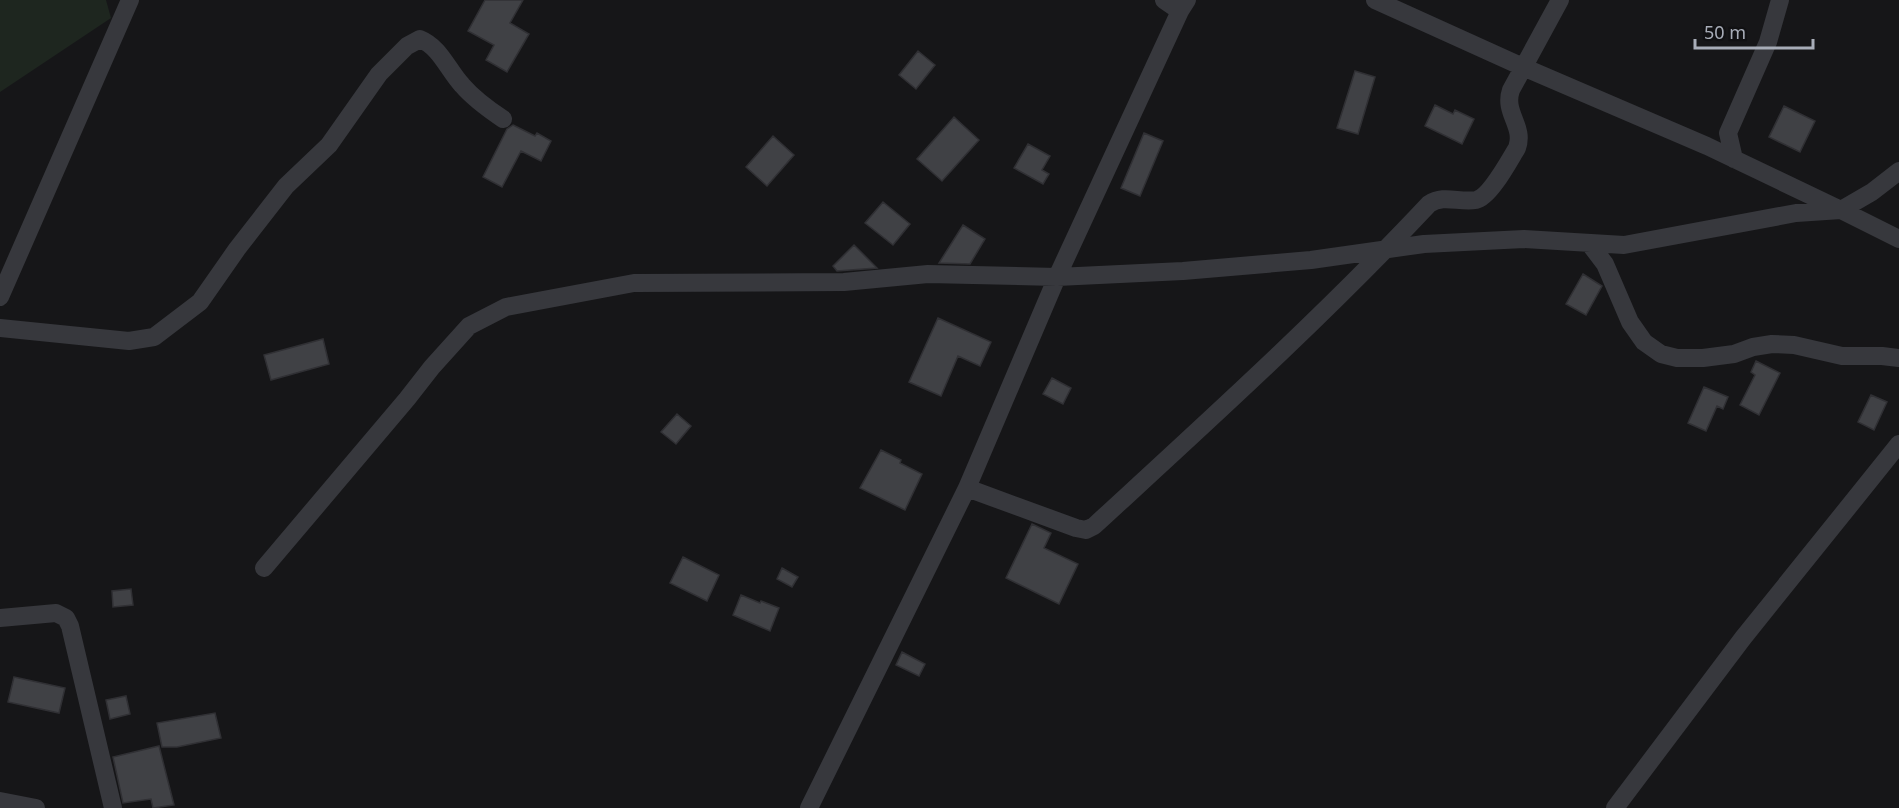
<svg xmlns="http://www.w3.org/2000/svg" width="1899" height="808" viewBox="0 0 1899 808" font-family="'Noto Sans',sans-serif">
<rect width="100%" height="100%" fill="#161618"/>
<path fill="#1e261f" d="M0 0H106L111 18 0 92Z"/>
<path fill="#404145" stroke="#303034" stroke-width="1.5" d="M485 0H523L510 23 529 34 507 72 486 60 494 45 468 31Z
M918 51 935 65 916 89 899 75Z
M1355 71 1375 77 1358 134 1337 128Z
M1435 105 1453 114 1455 110 1474 119 1462 144 1425 126Z
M1784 106 1815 121 1800 152 1769 137Z
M954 117 979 140 942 181 917 159Z
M513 125 535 136 537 133 551 141 541 161 521 151 502 187 483 177 507 129Z
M1144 133 1163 141 1140 196 1121 188Z
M773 136 794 155 767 186 746 167Z
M1028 144 1050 156 1042 170 1049 174 1043 184 1014 168Z
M883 202 910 224 893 245 865 223Z
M963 225 985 239 970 264 939 263Z
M854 245 877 268 837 271 833 266Z
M1583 274 1602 286 1586 315 1566 304Z
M938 318 991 342 980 366 958 356 941 396 909 382Z
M323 339 329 364 271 380 264 355Z
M1756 361 1780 373 1759 415 1740 405 1755 375 1751 372Z
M1052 378 1071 388 1063 404 1043 394Z
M1704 387 1728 397 1723 409 1717 406 1706 431 1688 423Z
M1871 395 1887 402 1874 430 1858 422Z
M677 414 691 426 676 444 661 432Z
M881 450 901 460 900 463 922 474 905 510 860 488Z
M1032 524 1051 533 1044 548 1078 564 1059 604 1006 578Z
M683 557 719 575 707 601 670 583Z
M782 568 798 577 792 587 777 579Z
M131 589 133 605 113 607 112 591Z
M741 595 760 603 761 601 779 608 770 631 733 615Z
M902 652 925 664 919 676 896 665Z
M14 677 65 688 59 713 8 702Z
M126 696 130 714 110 719 106 700Z
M215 713 221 738 177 747H162L157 723Z
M159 746 174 805 153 808 151 799 123 803 113 757Z"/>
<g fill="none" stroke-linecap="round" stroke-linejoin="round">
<path stroke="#37383d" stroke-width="18" d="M1164 0 1180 11
M1375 0 1523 67 1707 146 1841 210 1872 192 1899 171
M1734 159 1728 133 1768 42 1780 0
M1589 243 1605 264 1630 322 1644 342 1661 354 1677 358H1703L1734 354 1753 347 1772 344 1794 345 1842 356H1882L1899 358
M0 297 130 0
M0 328 129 341 154 337 200 302 237 249 286 186 329 145 379 74 407 46 420 39C440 47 448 70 462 85 474 99 488 109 503 119
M967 488 1076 528 1086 530 1094 526C1208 421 1323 317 1429 204 1444 194 1459 203 1476 200 1490 197 1509 161 1517 148 1525 126 1503 113 1511 90L1560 0
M264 568 407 399 432 367 469 326 506 307 634 283 844 282 928 274 1057 277 1183 271 1311 260 1424 244 1524 239 1624 245 1796 213 1841 210 1899 239
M0 618 56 613 66 618 70 626 113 808
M0 801 36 808
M809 808 967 488 1057 277 1180 11 1187 0
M1615 808 1743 638 1899 444"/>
</g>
<path d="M1695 39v9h118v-9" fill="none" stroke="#a8adb8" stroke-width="3"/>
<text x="1704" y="39" font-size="18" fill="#a8adb8" stroke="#111113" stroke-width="4.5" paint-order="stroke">50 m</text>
</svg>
